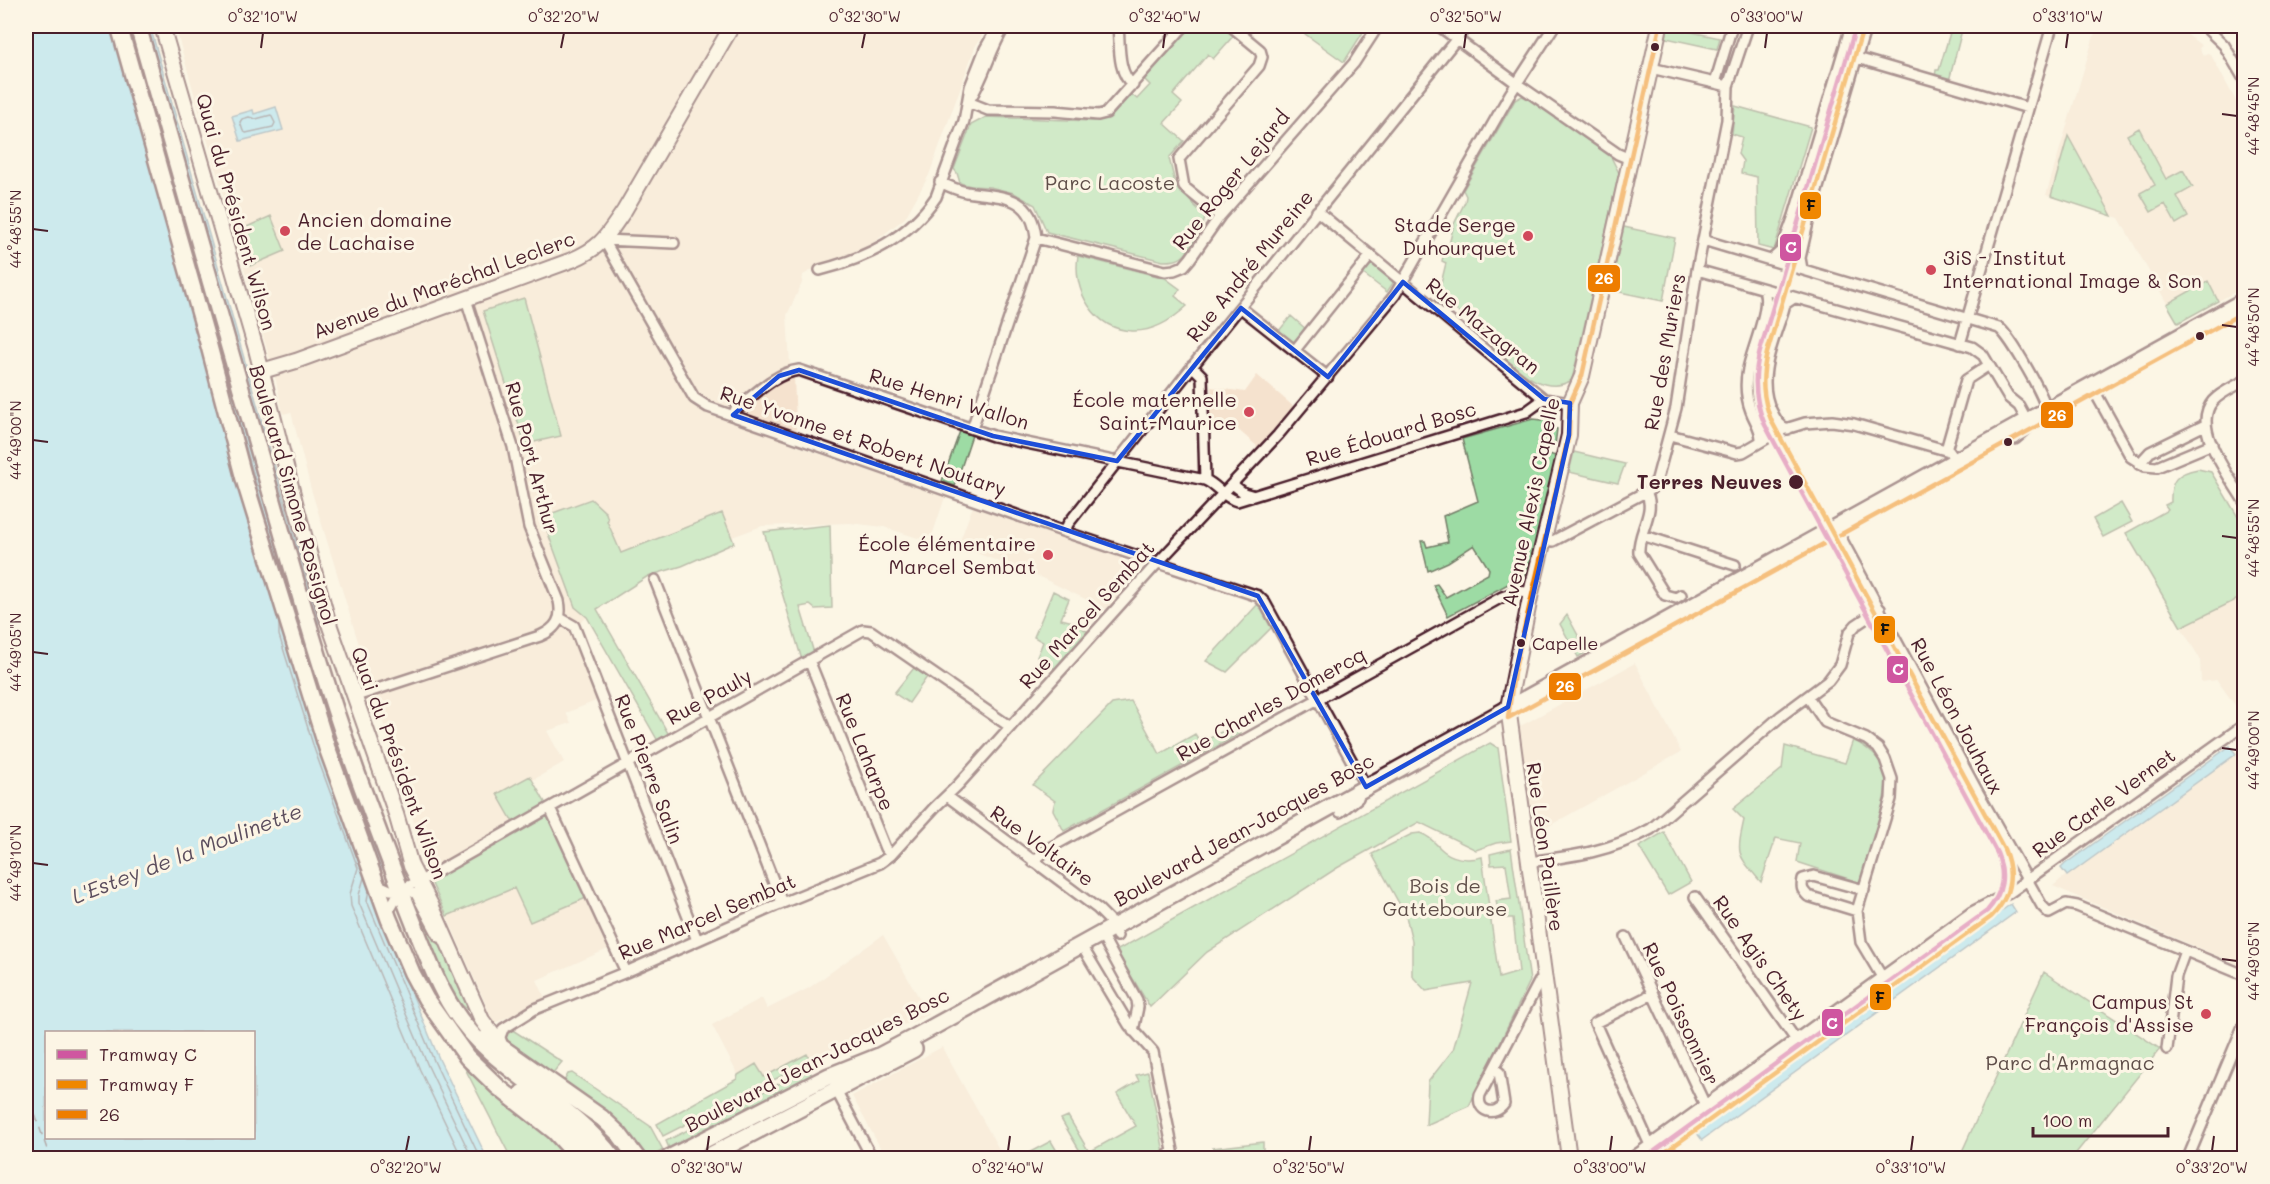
<svg xmlns="http://www.w3.org/2000/svg" width="2270" height="1184" viewBox="0 0 2270 1184" font-family="Mali,sans-serif">
<rect width="100%" height="100%" fill="#fcf5e5"/>
<filter id="ink" filterUnits="userSpaceOnUse"><feTurbulence type="fractalNoise" baseFrequency=".0167" numOctaves="2"/><feDisplacementMap in="SourceGraphic" scale="12" xChannelSelector="R" yChannelSelector="G"/><feConvolveMatrix kernelMatrix="1 2 1 2 8 2 1 2 1" color-interpolation-filters="sRGB"/></filter>
<g filter="url(#ink)">
<path fill="#f5e2ce" d="M175 26H988L975 47 929 175 905 218 861 252 819 266 803 275 802 283 787 315 790 365 794 377 797 446 945 497 930 542 884 527 850 523 762 526 732 537 734 543 708 555 682 566 648 576 607 602 581 622 571 633 598 700 566 713 571 723 547 731 564 762 533 780 546 804 586 898 610 948 537 980 546 1000 494 1023 418 850 415 826 311 489 291 412 283 414 276 381Z
M2097 26H2176L2202 46 2199 48 2203 55 2208 53 2211 55 2244 116V287L2178 323 2119 218 2046 195Z
M1257 375 1294 407 1258 447 1236 428 1208 429 1207 402 1212 399 1211 387 1245 392Z
M973 506 1125 559 1122 569 1124 576 1132 584 1108 610 1042 578 958 546Z
M2244 596V709L2240 712 2217 680 2201 682 2200 659 2181 627Z
M1635 663 1681 752 1531 836 1515 729Z
M2244 747V967L2053 886 2060 880Z
M883 935 929 1015 811 1061 807 1054 764 1077 756 1064 738 1075 712 1025 758 1000 762 998 767 1009 809 988Z
M942 1047 944 1051 1004 1158H886L852 1096Z"/>
<path fill="#9ddba4" stroke="#747d68" stroke-width="1.5" d="M1192 26H1225L1235 34 1213 59 1208 54 1173 95 1182 103 1164 123 1184 141 1169 158 1176 187 1205 216C1205 225 1190 251 1182 257 1177 261 1170 261 1163 261L1047 232 1035 205 1014 193 990 187 971 186 960 183 957 173 954 169 971 125 986 117 1093 121 1102 120 1113 115 1131 94 1137 99 1150 85 1144 79Z
M1294 26H1367L1344 62Z
M1952 26H1963L1949 81 1935 77 1936 70H1939Z
M1668 27 1720 38 1717 49 1666 38Z
M1849 43 1857 45 1838 109 1830 107Z
M1522 96 1531 100 1611 157 1619 173 1572 380C1541 399 1511 362 1489 344L1490 337 1438 296 1446 263 1442 261 1445 248 1448 249 1454 224 1465 202 1466 196 1463 190 1515 100Z
M1735 106 1811 127 1774 250 1758 246 1757 177 1741 173 1743 161 1738 154 1742 137 1732 134Z
M1829 113 1836 115 1796 249 1789 246Z
M2139 128 2166 179 2183 170 2193 187 2177 196 2188 217 2176 224 2165 204 2151 212 2140 193 2155 185 2127 135Z
M2068 136 2112 216 2051 196Z
M271 216 285 251 250 266 238 231Z
M1624 227 1675 238 1663 301 1610 290Z
M1078 256 1165 278 1180 289 1175 296 1187 306C1173 319 1153 332 1132 331 1094 329 1072 290 1078 256Z
M1374 263 1393 277V283L1387 292 1362 273 1370 264Z
M2208 281 2218 301 2178 323 2167 304Z
M524 298 561 436 525 444 483 311Z
M1291 316 1307 330 1295 345 1278 332Z
M1533 419 1550 421 1549 428 1557 429 1555 446 1546 445 1545 456 1549 454 1556 456 1531 567 1527 574 1448 616 1433 585 1437 584 1446 597 1488 574 1489 569 1474 545 1448 562 1428 571 1421 541H1425L1427 547 1448 542 1443 516 1478 501 1462 439Z
M960 431 972 435 955 486 942 481Z
M1574 452 1625 464 1618 483 1569 472Z
M2198 469 2211 472 2244 527V596L2181 627 2126 533 2166 511 2168 509 2165 505 2171 502C2170 481 2176 473 2198 469Z
M591 499 606 513 608 520 607 521 621 553 722 513 734 543 682 566 648 576 597 609 669 735 658 741 587 617 575 607 542 517Z
M2121 503 2132 522 2103 537 2093 519Z
M830 525 832 608 815 609 810 605 800 607 814 653 802 660 764 532Z
M1053 591 1069 599 1061 619 1073 622 1088 632 1055 669 1037 657 1043 642 1034 637Z
M1258 604 1271 628 1227 672 1206 661Z
M1567 615 1587 652 1578 657 1560 624Z
M1882 628 2004 851 1996 855 1875 631Z
M914 668 927 677 909 703 894 693Z
M1131 701 1160 754 1195 734 1201 743 1236 724 1241 733 1064 831 1053 810 1055 801 1033 785 1112 704Z
M1853 740C1867 747 1884 760 1886 777 1888 801 1867 855 1860 881L1858 882 1797 862 1800 843 1776 838 1761 882C1737 854 1736 856 1744 820L1733 809 1782 769 1785 746 1845 763Z
M1490 743 1498 748 1511 841 1496 843 1476 850 1419 822 1337 868 1207 952 1150 1007 1116 951Z
M530 776 546 804 513 822 497 794Z
M549 815 586 898 530 922 514 888 447 916 432 884 433 880Z
M1664 832 1691 882 1668 895 1639 847Z
M1420 833C1429 836 1433 841 1440 848 1451 859 1467 861 1482 857L1499 978 1519 972 1513 918H1500L1496 901 1511 899 1506 864 1491 865 1490 854 1511 849 1530 981 1469 1106 1426 1125 1428 1082 1453 1050 1472 983 1426 991 1412 976V941L1406 916 1372 854 1412 834Z
M423 914 443 949 468 1007 467 1009C445 995 429 941 418 916Z
M1974 917 1976 919 1691 1123 1689 1121Z
M1980 925 1981 926 1696 1132 1695 1130Z
M2044 972 2160 1049 2072 1158H1959Z
M511 1029 562 1062 551 1075 504 1040 506 1032Z
M456 1051 572 1158H511Z
M807 1054 811 1061 663 1136 657 1124 737 1079 738 1075 756 1064 764 1077Z
M808 1069 812 1075 669 1148 666 1141Z
M1148 1072 1164 1152 1153 1158H1084L1061 1119 1068 1116 1089 1152 1136 1126 1117 1094 1139 1081 1136 1075Z
M572 1073 650 1126 663 1150 650 1158 642 1157 563 1083 568 1074Z
M1051 1141 1061 1158H1019Z
M1263 1142V1158H1253V1150L1215 1155 1213 1148Z"/>
<path fill="#94dbf6" stroke="#7690a5" stroke-width="1.5" fill-rule="evenodd" d="M26 26H150L319 623 300 628 337 744 382 868 372 898 440 1061 487 1158H26ZM46 1032H254V1138H46Z
M276 107 283 130 240 141 232 116 253 110 254 114Z
M2230 746 2236 754 2067 876 2061 868 2065 864Z
M2011 904 2016 912 1702 1140 1696 1132Z"/>
<g fill="none" stroke-linecap="round" stroke-linejoin="round">
<path stroke="#686a7c" stroke-width="1.5" d="M271 115 275 123 273 127 246 133 243 131 240 122 242 119 249 117 256 119Z
M233 403 271 536
M279 622V635L315 751 358 868 350 894 351 906 420 1070 462 1158
M364 878 359 895V903L428 1066 472 1158
M369 889 367 901 435 1063 480 1158"/>
<path stroke="#5c4e5e" stroke-width="1.5" stroke-dasharray="8 6" stroke-linecap="butt" d="M26 1088 50 1158"/>
<defs>
<path id="street" d="M1118 26C1120 44 1117 73 1133 85
M1439 26 1523 88 1618 154 1630 159
M2204 26 2224 45 2244 79
M1857 58 2028 108
M1715 83 1732 26
M1728 86 1748 26
M970 99C985 76 990 49 1005 26
M968 102 988 110 1055 111 1098 115 1106 113 1184 26
M940 182C948 186 957 190 966 192 1001 197 1032 194 1036 238L972 429
M1317 211 1544 399
M1220 216 1184 187 1179 159 1259 66 1262 57 1260 50 1231 26
M1036 238 1165 271 1174 270 1184 266 1190 259 1220 216 1354 63 1378 26
M1703 240 1999 328C2010 336 2048 401 2047 414
M674 243 604 240 694 398 708 407 1065 532 1258 596 1265 603 1366 787
M1771 260 1781 251 1794 216 1851 26
M1802 269 1800 258 1809 218 1866 26
M820 270C867 258 908 238 936 197L964 121 970 87 985 49 998 26
M1697 270 1972 347 1983 355 2008 397 2019 406 2025 417 2024 423
M1241 308 1328 377
M1960 344 2052 26
M1295 350 1371 255
M1192 366 1202 376 1205 480
M2244 381C2234 387 2221 392 2213 401 2190 427 2230 477 2244 501
M2096 394 2131 457 2145 466 2157 467 2212 444
M733 415 736 409C754 395 775 373 799 370L993 436 1205 480C1217 485 1224 498 1237 501L1526 412 1544 399 1570 403
M1788 429C1779 426 1776 420 1772 412 1755 380 1773 342 1783 311L1785 304 1794 298
M1670 435 1737 453 1743 452 1779 431 1805 423 1832 421 1854 424 1949 451 1956 461
M2015 439 2029 427
M1761 441C1762 430 1755 422 1751 411 1746 398 1745 383 1748 369 1751 351 1773 304 1763 289
M1946 450 1966 380 1989 365
M2139 464 2150 452 2205 425
M1232 484 1244 493 1251 495
M1646 492C1657 511 1637 533 1639 553L1665 595 1676 598 1681 595
M1835 527 1976 789 2042 906 2049 913 2066 904 2077 906 2244 975
M1065 532 1068 524 1203 353 1467 26
M1642 535 1735 565
M1544 540 1553 541 1651 489 1657 479 1676 408 1697 270 1727 120 1728 86 1651 68
M655 580 782 903
M560 618 574 626 697 940
M809 660 885 848 891 855
M353 697 540 636C556 629 563 619 559 601L529 527 513 447 466 299
M1808 697 1825 722 1866 739 1878 748 1885 759 1892 779 1891 799 1857 911 1861 942 1882 977
M947 796 1098 909 1108 919 1117 936
M550 808 626 972
M1340 812 1358 798
M1033 862 1046 850 1502 597 1519 591 1531 593
M1528 862C1575 856 1609 852 1651 829L1781 716 1828 681 1840 665 1849 633 1856 625 1880 609
M377 884 390 890 411 891 416 894 439 937
M1695 897 1796 1040
M1857 911 1808 896C1802 890 1801 888 1803 879L1814 876 1864 890
M387 914 400 890 426 878 863 630 871 631 1009 726
M1101 934 1137 1000 1138 1007 1133 1031
M1626 937 1705 1105
M1086 953 1129 1025 1153 1052 1173 1151 1165 1158
M502 1044 500 1037 503 1029 535 1009 626 972 775 906 880 863 891 855 934 808 958 785 1152 569 1278 435 1395 295 1510 94 1554 26
M2167 1049 2176 976 2185 951
M1494 1069 1499 1072 1504 1104C1495 1117 1476 1112 1480 1095L1539 982H1545
M834 1086 872 1158
M1650 1145 1595 1023 1653 994
M1632 1158 1972 912 2009 893 2244 725
M2188 1158 2244 1024"/>
<path id="secondary" d="M162 26 256 349 296 506 328 621 396 814 411 866 432 907 482 1020 499 1043
M262 371 296 361 572 260C602 247 606 237 624 211L732 26
M1569 1158 1508 707 1531 593 1569 435 1570 403 1582 376 1660 26"/>
<path id="primary" d="M119 26 209 346 244 479 327 748 389 919 412 973 426 999 467 1057 498 1087 554 1131 579 1158
M138 26C179 171 220 317 262 462 293 571 323 681 362 787 380 835 397 882 416 929 427 956 437 984 453 1009 493 1072 569 1099 613 1158
M487 1037 602 1118 619 1134 637 1158
M522 1093 563 1122 599 1158
M669 1158 829 1076 879 1056 913 1038 2244 301
M705 1158 914 1049"/>
</defs>
<use href="#street" stroke="#4a1f2b" stroke-width="14"/>
<use href="#secondary" stroke="#4a1f2b" stroke-width="18"/>
<use href="#primary" stroke="#4a1f2b" stroke-width="20"/>
<use href="#street" stroke="#fcf5e5" stroke-width="9"/>
<use href="#secondary" stroke="#fcf5e5" stroke-width="14"/>
<use href="#primary" stroke="#fcf5e5" stroke-width="15"/>
<defs>
<path id="bus-1" d="M1660 26 1582 376 1570 403 1569 435 1514 673 1508 718 2244 312"/>
</defs>
<use href="#bus-1" stroke="#fcf5e5" stroke-width="9"/>
<use href="#bus-1" stroke="#ee7d00" stroke-width="4.5"/>
<defs>
<path id="tram-1" d="M1645 1158 1987 911C2003 893 2006 875 1997 853L1765 425C1754 400 1753 377 1760 351L1856 26"/>
<path id="tram-2" d="M1657 1158 1991 917C2011 897 2015 875 2004 849L1772 422C1762 398 1761 378 1767 353L1863 28"/>
</defs>
<use href="#tram-1" stroke="#fcf5e5" stroke-width="9"/>
<use href="#tram-2" stroke="#fcf5e5" stroke-width="9"/>
<use href="#tram-1" stroke="#cf56a0" stroke-width="4.5"/>
<use href="#tram-2" stroke="#f08700" stroke-width="4.5"/>
</g>
</g>
<path d="M0 0H2270V1184H0ZM1403 282 1544 399 1570 403 1569 435 1508 707 1366 787 1258 596 733 415 779 376 799 370 993 436 1117 461 1241 308 1328 377Z" fill="#fcf5e5" fill-opacity=".55" fill-rule="evenodd"/>
<path fill="none" stroke="#1d4ed8" stroke-width="4.5" stroke-linejoin="round" d="M1403 282 1544 399 1570 403 1569 435 1508 707 1366 787 1258 596 733 415 779 376 799 370 993 436 1117 461 1241 308 1328 377Z"/>
<path fill="none" stroke="#4a1f2b" stroke-width="2" d="M261 48 263 33M561 48 564 33M862 48 865 33M1163 48 1165 33M1464 48 1466 33M1765 48 1767 33M2066 48 2068 33M2222 114 2237 116M33 229 48 231M2222 325 2237 327M33 440 48 442M2222 536 2237 538M33 652 48 654M2222 748 2237 750M33 863 48 865M2222 959 2237 961M406 1151 409 1136M707 1151 709 1136M1008 1151 1010 1136M1309 1151 1311 1136M1610 1151 1612 1136M1911 1151 1913 1136M2212 1151 2214 1136"/>
<g fill="#4a1f2b" stroke="#fcf5e5" stroke-width="2">
<circle cx="1655" cy="47" r="5"/>
<circle cx="2200" cy="336" r="5"/>
<circle cx="2008" cy="442" r="5"/>
<circle cx="1796" cy="482" r="8"/>
<circle cx="1521" cy="643" r="5"/>
</g>
<g fill="#d1495b" stroke="#fcf5e5" stroke-width="2">
<circle cx="285" cy="231" r="6"/>
<circle cx="1528" cy="236" r="6"/>
<circle cx="1931" cy="270" r="6"/>
<circle cx="1249" cy="412" r="6"/>
<circle cx="1048" cy="555" r="6"/>
<circle cx="2206" cy="1014" r="6"/>
</g>
<g text-anchor="middle" stroke-width="6" stroke-linejoin="round" paint-order="stroke">
<g font-size="18" fill="#4a1f2b" stroke="#fcf5e5" text-anchor="start">
<text x="1532" y="650">Capelle</text>
</g>
<g font-size="20" fill="#4a1f2b" stroke="#fcf5e5">
<text transform="translate(1231 180) rotate(-51)" y="7">Rue Roger Lejard</text>
<text transform="translate(236 212) rotate(74)" y="7">Quai du Président Wilson</text>
<text transform="translate(1250 266) rotate(-51)" y="7">Rue André Mureine</text>
<text transform="translate(444 285) rotate(-20)" y="7">Avenue du Maréchal Leclerc</text>
<text transform="translate(1483 326) rotate(39)" y="7">Rue Mazagran</text>
<text transform="translate(1665 352) rotate(-80)" y="7">Rue des Muriers</text>
<text transform="translate(949 399) rotate(17)" y="7">Rue Henri Wallon</text>
<text transform="translate(1391 434) rotate(-17)" y="7">Rue Édouard Bosc</text>
<text transform="translate(863 441) rotate(19)" y="7">Rue Yvonne et Robert Noutary</text>
<text transform="translate(532 458) rotate(75)" y="7">Rue Port Arthur</text>
<text transform="translate(293 495) rotate(74)" y="7">Boulevard Simone Rossignol</text>
<text transform="translate(1531 502) rotate(-78)" y="7">Avenue Alexis Capelle</text>
<text transform="translate(1087 615) rotate(-48)" y="7">Rue Marcel Sembat</text>
<text transform="translate(709 697) rotate(-29)" y="7">Rue Pauly</text>
<text transform="translate(1271 704) rotate(-29)" y="7">Rue Charles Domercq</text>
<text transform="translate(1957 716) rotate(62)" y="7">Rue Léon Jouhaux</text>
<text transform="translate(865 752) rotate(68)" y="7">Rue Laharpe</text>
<text transform="translate(399 763) rotate(70)" y="7">Quai du Président Wilson</text>
<text transform="translate(649 769) rotate(69)" y="7">Rue Pierre Salin</text>
<text transform="translate(2104 803) rotate(-36)" y="7">Rue Carle Vernet</text>
<text transform="translate(1244 830) rotate(-29)" y="7">Boulevard Jean-Jacques Bosc</text>
<text transform="translate(1042 846) rotate(36)" y="7">Rue Voltaire</text>
<text transform="translate(1545 847) rotate(82)" y="7">Rue Léon Paillère</text>
<text transform="translate(707 917) rotate(-23)" y="7">Rue Marcel Sembat</text>
<text transform="translate(1760 958) rotate(55)" y="7">Rue Agis Chety</text>
<text transform="translate(1681 1014) rotate(65)" y="7">Rue Poissonnier</text>
<text transform="translate(817 1060) rotate(-27)" y="7">Boulevard Jean-Jacques Bosc</text>
</g>
<g font-size="20" fill="#5f4e49" stroke="#fcf5e5">
<text x="1110" y="190">Parc Lacoste</text>
<text x="1445" y="893">Bois de<tspan x="1445" dy="23">Gattebourse</tspan></text>
<text x="2070" y="1070">Parc d'Armagnac</text>
</g>
<g font-size="20" fill="#4a1f2b" stroke="#fcf5e5" text-anchor="end">
<text x="297" y="227" text-anchor="start">Ancien domaine<tspan x="297" dy="23">de Lachaise</tspan></text>
<text x="1516" y="232">Stade Serge<tspan x="1516" dy="23">Duhourquet</tspan></text>
<text x="1943" y="265" text-anchor="start">3iS - Institut<tspan x="1943" dy="23">International Image &amp; Son</tspan></text>
<text x="1237" y="407">École maternelle<tspan x="1237" dy="23">Saint-Maurice</tspan></text>
<text x="1036" y="551">École élémentaire<tspan x="1036" dy="23">Marcel Sembat</tspan></text>
<text x="2194" y="1009">Campus St<tspan x="2194" dy="23">François d'Assise</tspan></text>
</g>
<g font-size="20" font-weight="bold" fill="#4a1f2b" stroke="#fcf5e5" text-anchor="end">
<text x="1782" y="489">Terres Neuves</text>
</g>
<g font-size="21" font-style="italic" fill="#5c4e5e" stroke="#fcf5e5">
<text transform="translate(187 854) rotate(-21)" y="7">L'Estey de la Moulinette</text>
</g>
</g>
<g stroke="#fcf5e5" stroke-width="2">
<rect x="1799" y="191" width="23" height="29" rx="6" fill="#f08700"/>
<rect x="1779" y="233" width="23" height="29" rx="6" fill="#cf56a0"/>
<rect x="1587" y="264" width="34" height="29" rx="6" fill="#ee7d00"/>
<rect x="2040" y="401" width="34" height="28" rx="6" fill="#ee7d00"/>
<rect x="1873" y="615" width="23" height="29" rx="6" fill="#f08700"/>
<rect x="1886" y="655" width="23" height="29" rx="6" fill="#cf56a0"/>
<rect x="1548" y="672" width="34" height="29" rx="6" fill="#ee7d00"/>
<rect x="1869" y="983" width="23" height="28" rx="6" fill="#f08700"/>
<rect x="1821" y="1008" width="23" height="29" rx="6" fill="#cf56a0"/>
</g>
<g font-size="16" text-anchor="middle" font-weight="bold" fill="#fff">
<text x="1791" y="253">C</text>
<text x="1604" y="284">26</text>
<text x="2057" y="421">26</text>
<text x="1898" y="675">C</text>
<text x="1565" y="692">26</text>
<text x="1832" y="1029">C</text>
</g>
<g font-size="16" text-anchor="middle" font-weight="bold" fill="#111">
<text x="1811" y="211">F</text>
<text x="1885" y="635">F</text>
<text x="1880" y="1003">F</text>
</g>
<rect width="2270" height="1184" fill="none" stroke="#fcf5e5" stroke-width="66"/>
<rect x="45" y="1031" width="210" height="108" fill="#fcf5e5" stroke="#b59f9b" stroke-width="1.5"/>
<rect x="57" y="1050" width="30" height="9" fill="#cf56a0" stroke="#b59f9b" stroke-width="1.5"/>
<text x="99" y="1061" font-size="18" fill="#4a1f2b">Tramway C</text>
<rect x="57" y="1080" width="30" height="9" fill="#f08700" stroke="#b59f9b" stroke-width="1.5"/>
<text x="99" y="1091" font-size="18" fill="#4a1f2b">Tramway F</text>
<rect x="57" y="1110" width="30" height="9" fill="#ee7d00" stroke="#b59f9b" stroke-width="1.5"/>
<text x="99" y="1121" font-size="18" fill="#4a1f2b">26</text>
<path d="M2033 1127v9h135v-9" fill="none" stroke="#4a1f2b" stroke-width="3"/>
<text x="2042" y="1127" font-size="18" fill="#4a1f2b" stroke="#fcf5e5" stroke-width="4.5" paint-order="stroke">100 m</text>
<rect x="33" y="33" width="2204" height="1118" fill="none" stroke="#4a1f2b" stroke-width="2"/>
<g font-size="15" text-anchor="middle" fill="#4a1f2b">
<text x="263" y="22">0°32'10"W</text>
<text x="564" y="22">0°32'20"W</text>
<text x="865" y="22">0°32'30"W</text>
<text x="1165" y="22">0°32'40"W</text>
<text x="1466" y="22">0°32'50"W</text>
<text x="1767" y="22">0°33'00"W</text>
<text x="2068" y="22">0°33'10"W</text>
<text transform="translate(2254 116) rotate(-90)" y="5">44°48'45"N</text>
<text transform="translate(16 229) rotate(-90)" y="5">44°48'55"N</text>
<text transform="translate(2254 327) rotate(-90)" y="5">44°48'50"N</text>
<text transform="translate(16 440) rotate(-90)" y="5">44°49'00"N</text>
<text transform="translate(2254 538) rotate(-90)" y="5">44°48'55"N</text>
<text transform="translate(16 652) rotate(-90)" y="5">44°49'05"N</text>
<text transform="translate(2254 750) rotate(-90)" y="5">44°49'00"N</text>
<text transform="translate(16 863) rotate(-90)" y="5">44°49'10"N</text>
<text transform="translate(2254 961) rotate(-90)" y="5">44°49'05"N</text>
<text x="406" y="1173">0°32'20"W</text>
<text x="707" y="1173">0°32'30"W</text>
<text x="1008" y="1173">0°32'40"W</text>
<text x="1309" y="1173">0°32'50"W</text>
<text x="1610" y="1173">0°33'00"W</text>
<text x="1911" y="1173">0°33'10"W</text>
<text x="2212" y="1173">0°33'20"W</text>
</g>
</svg>
